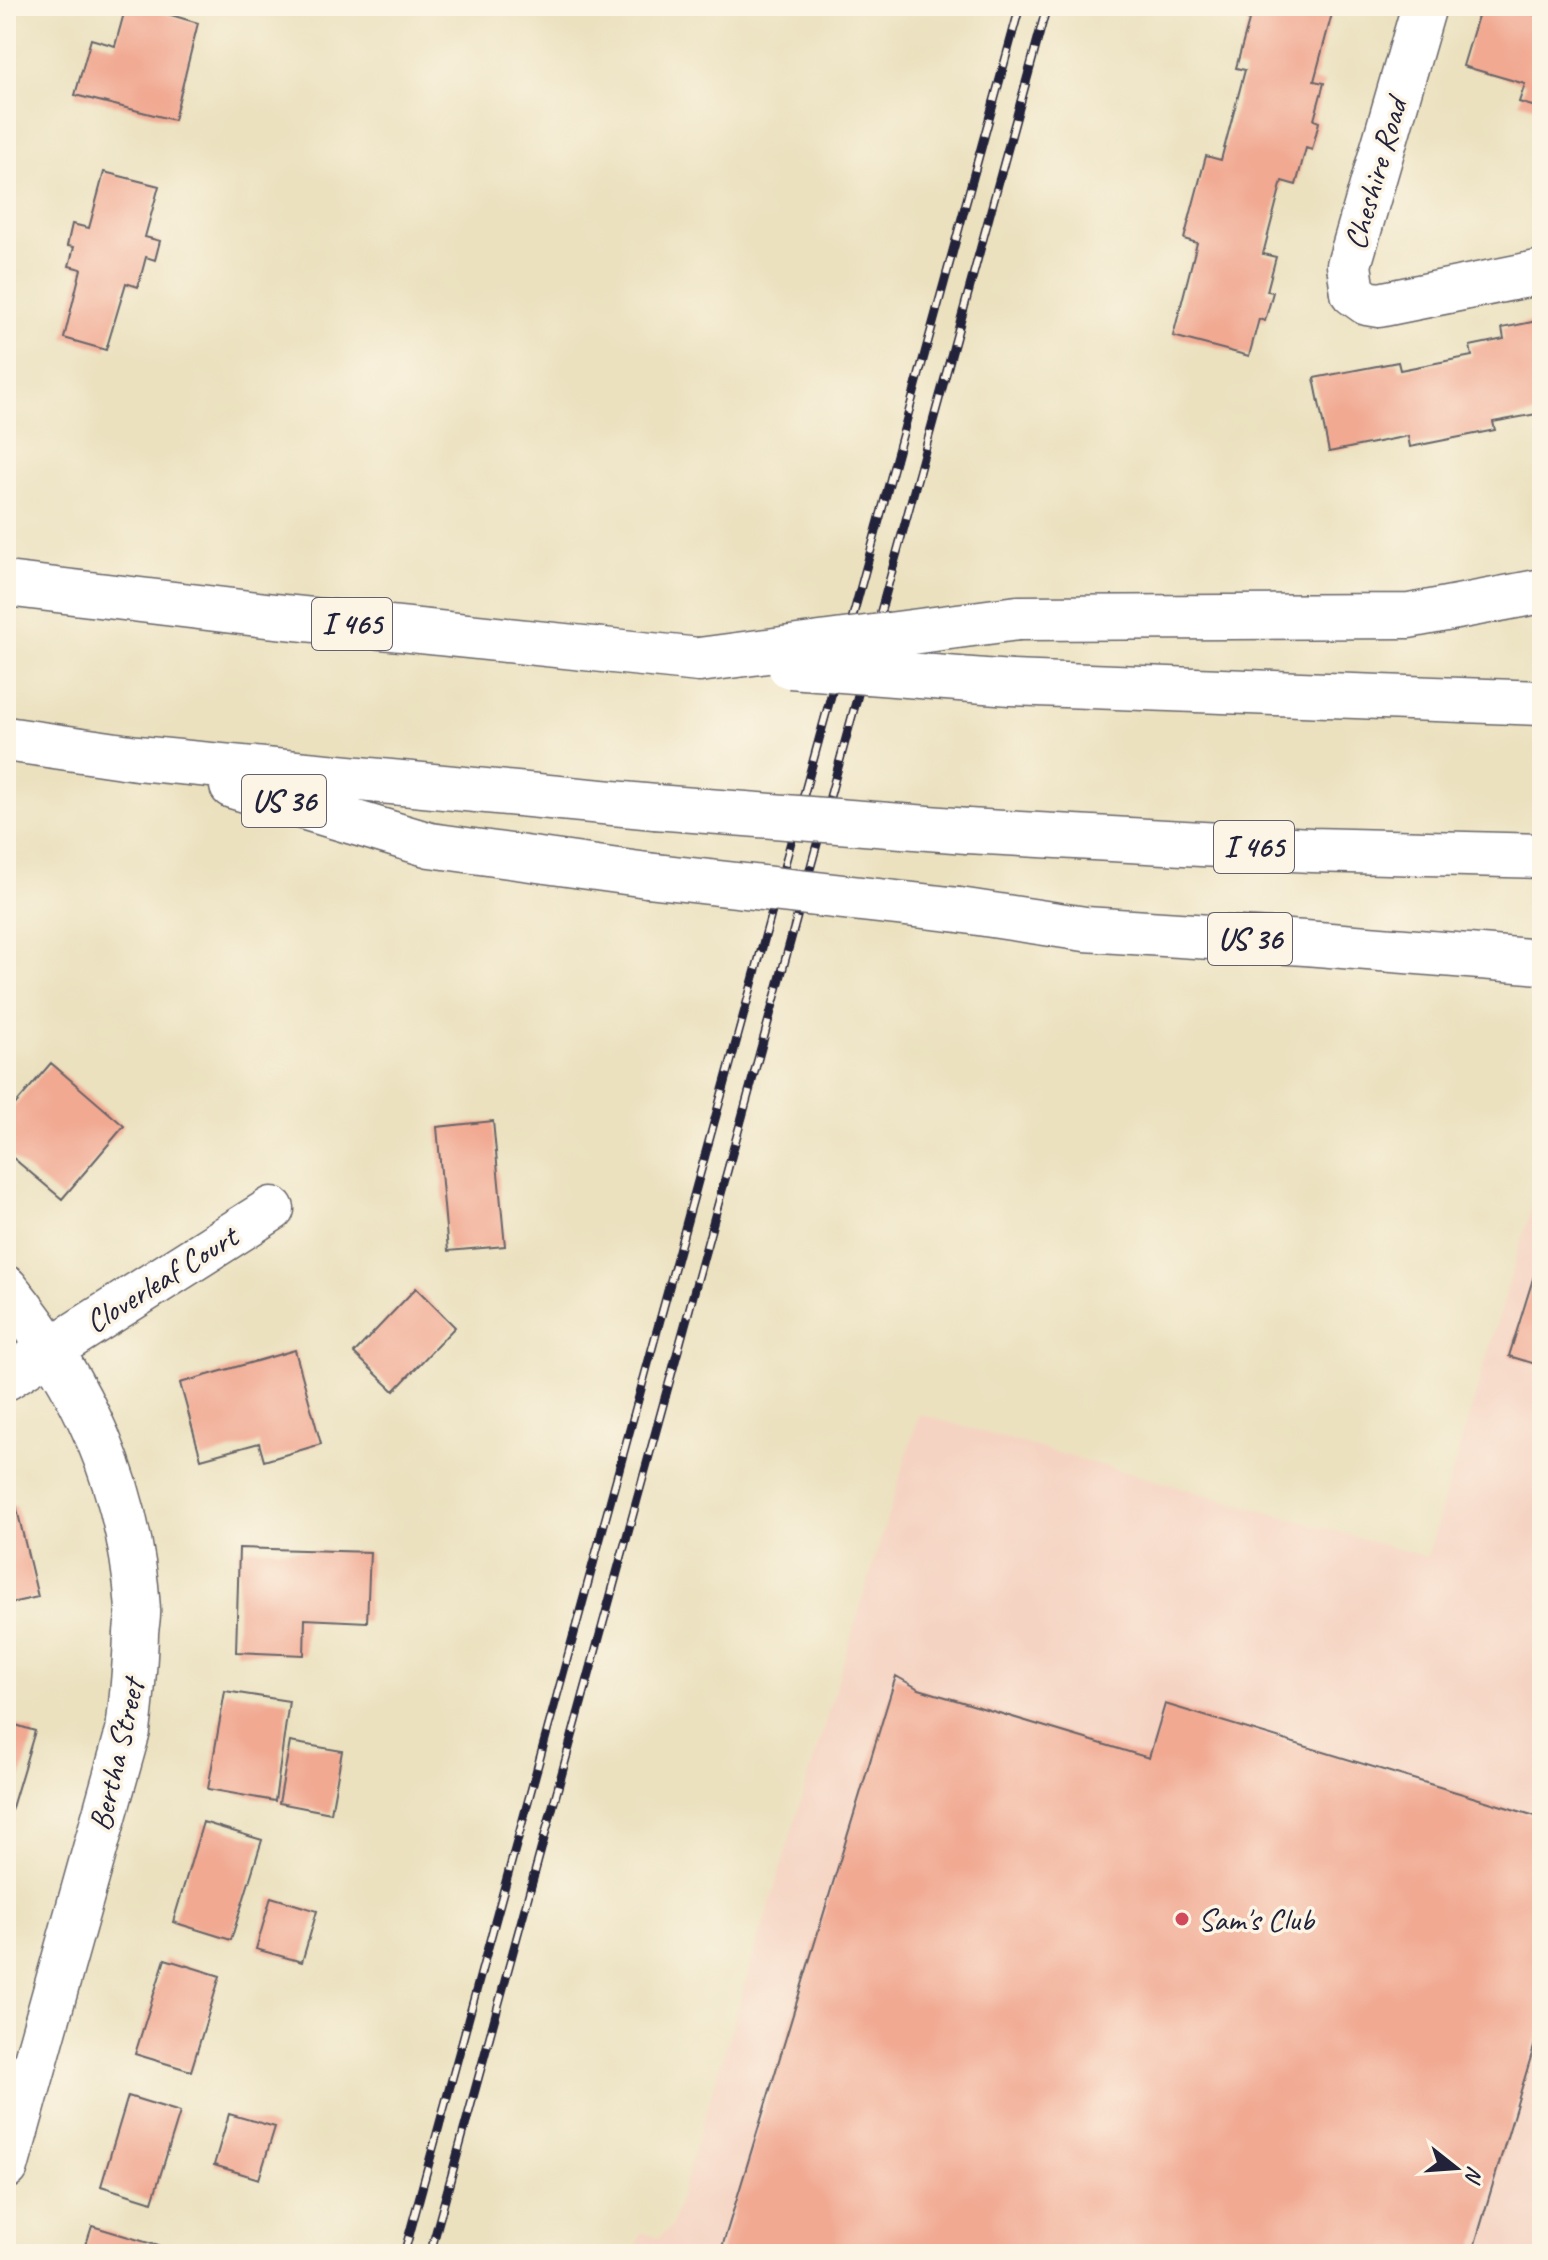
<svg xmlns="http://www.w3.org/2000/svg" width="1548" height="2260" viewBox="0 0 1548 2260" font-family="Caveat,sans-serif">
<rect width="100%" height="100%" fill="#fcf5e5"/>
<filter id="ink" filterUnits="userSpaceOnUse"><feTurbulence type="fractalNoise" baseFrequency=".0125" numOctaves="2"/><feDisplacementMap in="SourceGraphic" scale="16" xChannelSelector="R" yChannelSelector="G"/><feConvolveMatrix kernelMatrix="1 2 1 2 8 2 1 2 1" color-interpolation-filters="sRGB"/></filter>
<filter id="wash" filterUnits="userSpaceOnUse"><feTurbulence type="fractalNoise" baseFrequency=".006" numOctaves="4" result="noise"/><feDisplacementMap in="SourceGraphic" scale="32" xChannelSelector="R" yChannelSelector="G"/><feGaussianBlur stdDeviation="1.8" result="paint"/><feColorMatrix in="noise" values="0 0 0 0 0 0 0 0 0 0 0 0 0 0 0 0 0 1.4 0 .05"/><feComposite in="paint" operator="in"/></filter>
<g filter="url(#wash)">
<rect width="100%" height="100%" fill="#ebe1bf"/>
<path fill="#f5d3c2" d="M1542 1172V2254H635L641 2232 659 2238 671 2227 919 1414 1427 1557Z"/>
<g id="blocks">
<path fill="#f1a992" d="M126 6H141L198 23 174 120 75 95 91 39 115 46Z
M1253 6H1347L1345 13 1333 10 1314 81 1324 83 1314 120 1319 122 1312 150 1306 148 1296 185 1282 181 1263 254 1276 257 1267 291 1273 292 1265 321 1259 319 1249 356 1173 336 1197 243 1184 239 1206 156 1221 160 1245 70 1236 68Z
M1481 6H1506L1542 17V109L1519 102 1525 84 1463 66Z
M104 172 159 186 145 237 160 241 155 260 146 257 138 287 126 283 106 350 64 338 81 269 69 266 74 247 67 246 72 224 89 228Z
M1537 321 1539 334 1542 333V413L1493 422 1495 430 1410 447 1408 436 1329 452 1314 378 1398 362 1400 370 1472 356 1470 346 1504 339 1502 328Z
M51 1063 124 1126 62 1199 6 1152V1115Z
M493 1121 505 1246 448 1251 437 1127Z
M1541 1253 1542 1254V1366L1509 1356Z
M416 1288 455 1327 394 1391 354 1353Z
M295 1350 321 1444 264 1461 259 1443 201 1459 180 1383Z
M16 1505 38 1597 6 1604V1508Z
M239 1548 370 1552 367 1622 305 1619 304 1655 236 1652Z
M896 1676 919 1689 1149 1758 1165 1704 1542 1818V2020L1472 2254H720Z
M225 1691 289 1701 275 1801 208 1789Z
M6 1722 35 1731 7 1824H6Z
M290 1742 342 1751 331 1813 279 1803Z
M203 1822 262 1840 231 1940 173 1922Z
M271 1897 317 1911 302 1962 256 1949Z
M165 1959 220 1976 191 2071 135 2054Z
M128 2096 180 2112 152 2202 101 2186Z
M229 2114 275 2127 259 2179 214 2165Z
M92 2226 182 2253V2254H83Z"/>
</g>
</g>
<g filter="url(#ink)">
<use href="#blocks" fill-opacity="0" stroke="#686569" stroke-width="2"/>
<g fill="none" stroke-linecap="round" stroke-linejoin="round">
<defs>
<path id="minor" d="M1424 6 1349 265 1353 293 1367 303 1379 305 1542 272
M6 1288C83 1383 130 1487 138 1609 139 1617 136 1626 136 1634 135 1667 132 1698 128 1731L6 2167
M6 1378 272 1209"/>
<path id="highway" d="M6 584 266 615 699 660
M1018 618 1409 616 1542 591
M1011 683 1542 703
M6 739 137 758 655 807
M232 786 430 845 647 875
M967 831 1311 850 1542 856
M959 910 1085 929 1305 943 1542 962"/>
</defs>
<use href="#minor" stroke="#686569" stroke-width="47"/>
<use href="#highway" stroke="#686569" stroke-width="47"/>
<use href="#minor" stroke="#fff" stroke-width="44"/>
<use href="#highway" stroke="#fff" stroke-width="44"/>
<defs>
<path id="rail" d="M404 2254 1020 6
M430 2254 1047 6"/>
</defs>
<use href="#rail" stroke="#22223b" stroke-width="9"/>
<use href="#rail" stroke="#fcf5e5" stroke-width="6" stroke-dasharray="18" stroke-linecap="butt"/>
<defs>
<path id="highway-bridge" d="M699 660 1018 618
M790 666 1011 683
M655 807 967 831
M647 875 959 910"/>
</defs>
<use href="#highway-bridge" stroke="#686569" stroke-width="47" stroke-linecap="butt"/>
<use href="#highway-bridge" stroke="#fff" stroke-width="44"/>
</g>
</g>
<circle fill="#d1495b" stroke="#fcf5e5" stroke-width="3" cx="1182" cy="1919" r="8"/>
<g text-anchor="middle" stroke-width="7" stroke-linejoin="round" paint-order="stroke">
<g fill="#fcf5e5" stroke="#63616e" stroke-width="2">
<rect x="312" y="598" width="80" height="52" rx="6"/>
<rect x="242" y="775" width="84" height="52" rx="6"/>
<rect x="1214" y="821" width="80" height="52" rx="6"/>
<rect x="1208" y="913" width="84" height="52" rx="6"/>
</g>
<g font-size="30" font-weight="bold" fill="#22223b">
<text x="352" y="634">I 465</text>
<text x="284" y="811">US 36</text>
<text x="1254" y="857">I 465</text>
<text x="1250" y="949">US 36</text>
</g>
<g font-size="32" fill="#22223b" stroke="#fcf5e5">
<text transform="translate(1375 174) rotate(-74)" y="11">Cheshire Road</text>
<text transform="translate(161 1279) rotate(-32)" y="11">Cloverleaf Court</text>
<text transform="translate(116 1755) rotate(-77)" y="11">Bertha Street</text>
</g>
<g font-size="32" fill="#22223b" stroke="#fcf5e5" text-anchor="start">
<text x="1198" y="1930">Sam's Club</text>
</g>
</g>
<rect width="1548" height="2260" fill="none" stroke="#fcf5e5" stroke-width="32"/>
<g transform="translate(1456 2168) rotate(107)" stroke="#fcf5e5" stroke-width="6" paint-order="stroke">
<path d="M0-6L14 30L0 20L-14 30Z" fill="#22223b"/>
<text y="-12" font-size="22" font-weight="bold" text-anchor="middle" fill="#22223b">N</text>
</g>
</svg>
